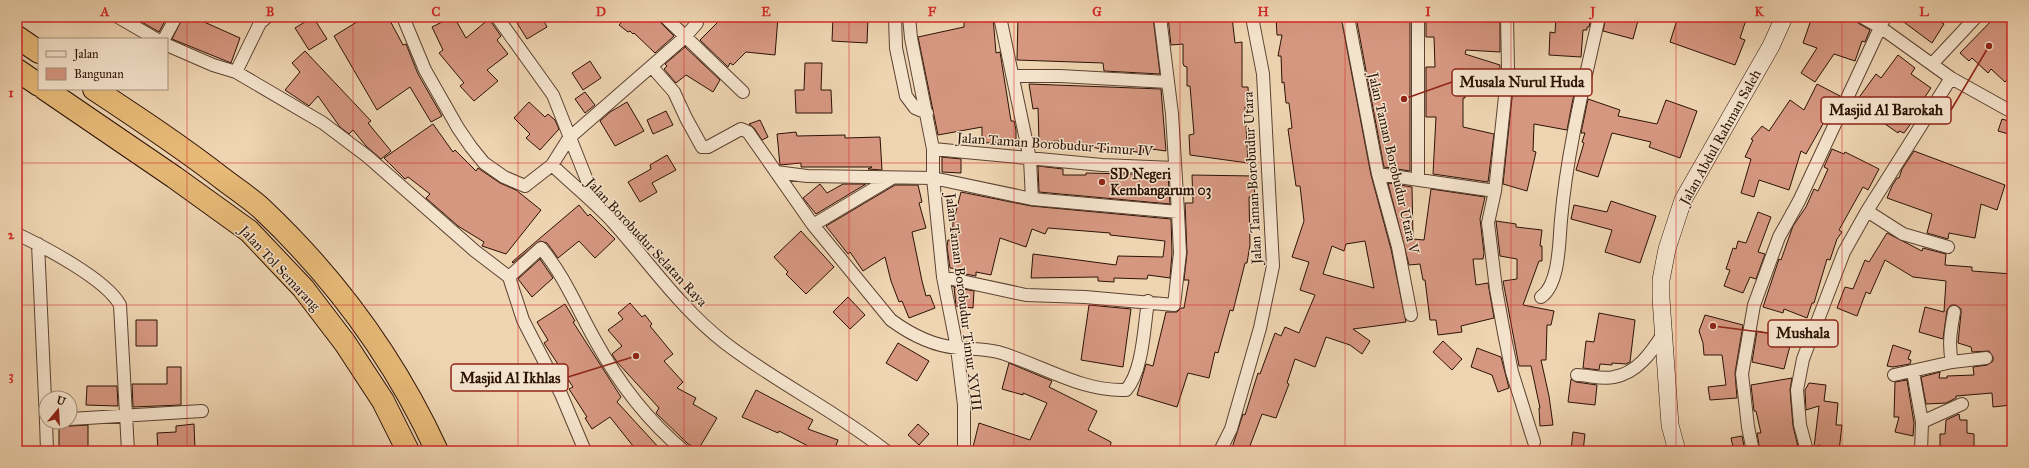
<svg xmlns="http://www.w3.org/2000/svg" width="2029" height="468" viewBox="0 0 2029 468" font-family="'IM FELL Great Primer',serif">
<rect width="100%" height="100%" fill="#eed4b1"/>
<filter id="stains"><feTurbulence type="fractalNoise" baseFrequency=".005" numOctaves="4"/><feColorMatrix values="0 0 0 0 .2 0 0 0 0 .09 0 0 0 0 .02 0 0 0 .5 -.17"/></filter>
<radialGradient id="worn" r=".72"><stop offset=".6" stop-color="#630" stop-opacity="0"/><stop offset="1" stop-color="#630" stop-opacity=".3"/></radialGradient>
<path fill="#d69781" stroke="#2c1205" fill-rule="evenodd" d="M133 17H167L159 32Z
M183 17H193L240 38 231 63 172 39Z
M313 17 327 39 309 50 295 28Z
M365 17H388L403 45 406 44 418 74 442 116 431 122 410 87 377 110 334 36Z
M452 17H454L466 38 489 19 501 36 497 40 508 54 487 70 498 81 474 101 460 86 464 83 439 53 443 50 432 27Z
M527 17H542L547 27 527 39 517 23Z
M626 17H657L660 22 674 36 655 53 634 33 633 34 630 31 628 32 619 25Z
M723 17H778L775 55 746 52 733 65 730 63 728 67 700 40Z
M833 17H868L867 43 832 41Z
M964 17H993L996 53 1000 52 1011 121H1014L1016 130V142L982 143V127L938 135 918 37 964 27Z
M1018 17H1153L1160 74 1104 71 1103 63 1017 60Z
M1168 17H1232L1235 43 1242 42V87H1248L1249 107H1245L1248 163 1190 155 1189 135 1194 134 1190 86H1187V67L1184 66 1183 63V44L1171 45Z
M1296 17H1341L1371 175 1391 249 1406 322 1353 329 1370 341 1362 354 1350 345 1326 337 1315 367 1295 359 1287 383 1289 384 1276 418 1262 414 1248 451H1231L1243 414 1245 415 1258 373 1260 374 1275 333 1281 336 1285 327 1299 333 1315 295 1300 290 1309 262 1292 257 1304 221 1300 186H1296L1288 129 1292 128 1289 103H1286L1284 82 1282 83 1281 56H1278L1282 35H1277L1276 18ZM1365 241 1374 288 1323 274 1332 246 1344 251 1346 244Z
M1356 17H1410V171L1384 167Z
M1426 17H1463V21L1500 22V52L1466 50 1465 54 1500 65 1499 83 1464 84 1465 98H1463V127L1494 134 1488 182 1433 174 1436 117H1426V67H1435L1434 37H1426Z
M1556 17H1591L1589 27H1587V30H1583L1581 57 1549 55 1550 32 1555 33Z
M1606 17H1639L1633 39 1603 31Z
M1678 17H1747L1740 38 1745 40 1735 65 1670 42Z
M1812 17H1855L1858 23 1870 30 1865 42 1862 41 1855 61 1834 54 1815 82 1801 73 1817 48 1803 43Z
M1897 17H1933L1944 24 1932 43Z
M1995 17H2012V75L2005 82 1991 69 1988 73 1972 58 1969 61 1960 53Z
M685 47 720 80 713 92 686 75 676 83 664 69 667 66 665 64Z
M305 51 371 121 368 123 391 151 381 159 366 146 353 130 349 134 340 127 318 96 309 106 285 90 300 72 292 63Z
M1898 55 1915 68 1911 74 1931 88 1920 104 1923 106 1913 116 1915 118 1904 133 1899 131 1898 133 1855 103 1876 74 1881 78Z
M590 61 601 78 583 90 572 73Z
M805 63H822L821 90H831L832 113H796L795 90H804Z
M1515 69 1547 78 1576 83 1567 130 1534 124 1533 151 1536 152 1527 191 1503 184Z
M1029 84 1161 89 1166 151 1144 148 1143 153 1117 149V152L1086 146 1085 150 1060 146 1061 141 1039 142 1038 108 1033 109Z
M1817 84 1840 96 1830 116 1828 115 1806 154 1801 151 1789 190 1759 180 1754 197 1741 193 1751 159 1745 157 1753 140 1751 139 1762 126 1769 131 1790 100 1804 110Z
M585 92 595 105 585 113 575 99Z
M1588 99 1620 110 1618 116 1657 124 1666 100 1697 111 1680 158 1649 147 1651 142 1612 133 1598 177 1576 170 1584 143 1582 142 1585 133H1581Z
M529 102 545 117 548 114 555 120 559 129 540 150 526 138 530 134 514 118Z
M627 102 644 131 615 146 600 121 610 112Z
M666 111 673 125 653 134 647 120Z
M2002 119 2012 122V135L1998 131Z
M760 120 768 137 762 140 754 128 749 124Z
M433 124 453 152 455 150 476 171 478 168 500 183 516 190 541 210 506 254 482 246 484 242 458 226 426 198 430 194 408 177 405 179 384 158Z
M796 132 797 136 845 135V138L880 137 882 170 868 169 872 167H801V163L780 165 777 134Z
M1832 149 1844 154 1845 152 1879 169 1868 190 1863 187 1839 230 1842 232 1837 239 1830 260 1827 259 1814 303H1812L1807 318 1784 309 1783 313 1763 307 1779 259 1781 260 1793 226 1806 207 1814 189 1818 191 1828 169 1824 167Z
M1914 151 2005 185 1997 210 1981 204 1975 238 1949 233 1948 239 1927 233 1932 214 1887 198 1892 186 1897 178H1899L1902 169Z
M667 155 676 170 652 183 657 192 640 202 628 182 651 169 650 165Z
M942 157 961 159V173L942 172Z
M1038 166 1063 169V175H1086V173L1168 175 1170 204 1039 192Z
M1192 175 1253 176 1255 196 1249 197 1250 245 1247 263H1245L1233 311 1230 310 1218 353 1215 352 1209 378 1188 373 1177 407 1137 395 1146 364 1153 366 1166 312H1177L1181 308H1184L1189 280H1184L1187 253 1185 203H1193Z
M1388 183 1412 187 1413 239 1424 240 1431 189 1485 197 1480 219 1484 253 1483 259H1473L1476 285 1488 283 1494 318 1461 326 1462 332 1438 335 1436 320H1430L1425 280H1423L1420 264 1409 265Z
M820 184 827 193 843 184H866L816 214 803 198Z
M895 185H918L922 202 919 203 926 228 912 232 922 281 926 296 930 295 935 308 909 318 902 301 899 302 891 281 885 257 863 271 850 252 848 254 826 226Z
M961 192 1031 206 1171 219 1172 253 1170 278 1148 275 1147 279 1114 278V282L1098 281V277L1031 278 1033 254 1116 265 1118 256 1163 257 1165 241 1110 235V233L1048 228 1045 234 1032 229 1026 247 1000 238 991 275 976 272V276L955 272 956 269 950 268 947 247 948 240H952L953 223Z
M1611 201 1656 216 1640 263 1605 252 1612 230 1571 219 1574 205 1607 212Z
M579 205 588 216 590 214 615 239 595 258 579 241 558 258 547 243 540 241 513 263 512 262Z
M1758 212 1771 217 1758 252 1765 254 1756 279 1750 277 1743 293 1724 286 1730 270 1726 269 1733 248 1736 249 1738 241 1746 243Z
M1496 221 1516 224V227L1542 230 1540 246H1542V261H1539L1523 305 1554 311 1551 325H1547L1546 360H1541L1549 396 1553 425 1540 426 1539 408H1540L1531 366H1519L1503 281 1517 279V259L1500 256Z
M801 231 834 267 806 294 786 274 788 272 774 257Z
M1887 233 1922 251 1923 248 1946 254 1945 265 1972 267V271L2012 274V391H2010L2011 405 1993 407 1992 393 1956 396V398L1946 403 1926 404 1921 377 1940 372 1939 378H1947V376L1974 375 1973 367 1987 365 1993 361V357L1989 351 1972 352 1971 347 1958 343 1961 313V309L1956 305H1951L1947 310 1943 339 1919 332 1925 307 1944 312 1946 281 1913 277 1885 260 1870 294 1866 292 1857 316 1837 308 1845 287 1853 289 1865 260 1869 262Z
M540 259 553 278 532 297 518 279Z
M954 287 974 291 973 308 956 306Z
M848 297 865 315 850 329 833 312Z
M630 303 642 317 645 315 652 324 650 326 673 354 664 361 683 382 677 388 696 398 693 404 717 418 698 450 687 443 656 413 659 408 617 362 612 354 622 346 608 330 623 319 618 313Z
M565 304 575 321 573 322 621 397 617 402 662 451H637L610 417 592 429 585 418 587 417 569 389 573 387 544 343 548 340 537 322Z
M1089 305 1131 309 1123 367 1081 360Z
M1599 313 1635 320 1630 362 1626 364 1612 363V365L1600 364 1599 370 1583 368 1586 341 1594 342Z
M1705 315 1743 325 1735 373 1737 398 1710 400 1708 387 1726 385 1722 355H1704L1703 343 1699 331Z
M136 320H157V346H136Z
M1757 331 1792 338 1784 369 1752 362Z
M1443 341 1462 359 1452 370 1433 352Z
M898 343 929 361 917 381 886 363Z
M1893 345 1911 351 1908 359 1911 360 1910 364 1893 367 1887 366Z
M1477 348 1501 357 1509 388 1498 392 1492 375 1471 367Z
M1009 363 1052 381 1049 387 1097 411 1088 430 1111 442 1110 451H972L979 423 1030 440 1047 403 1023 393V395L1002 389Z
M167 367H181V405L133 407 132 384H167Z
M1792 378 1790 390 1793 426 1799 451H1760L1757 433H1761L1756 411H1754L1751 385Z
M1571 379 1576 382 1597 385 1595 405 1568 402Z
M1907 380 1914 423 1913 436 1895 432 1899 417H1894L1895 382Z
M1809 383 1826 385 1824 401 1838 403 1836 425H1842L1839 451H1819L1820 445 1814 447 1819 406 1806 410 1805 390Z
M87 386H117L118 406 86 405Z
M756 390 813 420 808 429 838 440 834 451H811L812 448 779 431 778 433 742 417Z
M1959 414 1960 420H1967V433L1974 434V451L1940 446V434H1945L1946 420Z
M59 424 70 426 88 425V451H59Z
M194 424 195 450 158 451 157 433 176 432V426Z
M918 424 929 434 919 445 908 435Z
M1573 432 1585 434 1583 451 1571 450Z
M1742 436 1745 451H1734L1731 438Z"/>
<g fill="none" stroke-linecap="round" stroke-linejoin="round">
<defs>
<path id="street" d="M118 17 156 39
M403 17 425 70 458 128 471 147 484 163 504 177 525 186 552 165C572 184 593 201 612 221 649 262 680 308 725 343 777 383 836 411 886 451
M497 17 553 95 596 203
M665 17 743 92
M895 17 896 48 906 96 915 108 927 113
M909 17 911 38 933 149V178L943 277 957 348 964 405V451
M1000 17 1030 159 1032 199
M1348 17 1378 174 1398 247 1411 315
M1418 17V180
M1507 17 1508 68 1495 191 1488 223 1496 289 1504 333 1512 372 1534 442
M1862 17 1880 27 1951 78 2012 112
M164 39 176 17
M167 45 213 65 236 72 323 123 368 157 475 251 509 277
M1933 63 1976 17
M652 67 674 92 686 118 702 147H708L741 129 748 132 813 225 891 320C910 334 934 346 958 348 972 349 984 349 998 352 1040 364 1081 392 1126 390 1143 371 1144 327 1148 301
M236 72 260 23 267 17
M1013 76H1060L1168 82
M933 149 1102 165 1174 168
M552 165 569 138 685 37 697 23V17
M776 172 807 176 933 178 1032 199 1178 212
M1378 174 1495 191
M1867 211 1903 234 1948 247
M813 225 892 178
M17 234C44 247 106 279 120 305L128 451
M38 244 46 421
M509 277 541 248C564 275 577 308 595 340 617 380 648 421 684 451
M509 277 523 320 561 394 585 451
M943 277 1026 295 1085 297 1174 305 1180 253 1178 212 1172 114 1160 17
M1541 297C1560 284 1559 240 1561 220 1567 151 1584 84 1599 17
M1952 362C1948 345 1951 329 1954 312
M1913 372 1922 422 1921 451
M1577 375C1589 375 1602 380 1614 377 1637 373 1651 353 1663 334
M1894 375 1952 362 1986 358
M70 419 202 411
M46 421 47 451
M1922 422 1962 404
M1220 451 1231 429 1260 328 1273 266 1263 74 1252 17
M1753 451 1748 427 1742 374 1754 305 1779 237 1799 201 1885 17
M1807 451 1800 425 1797 390 1803 359 1844 252 1867 211 1951 78"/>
<path id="secondary" d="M1677 451 1670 425 1661 299V280L1667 249 1683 200 1771 46 1784 17"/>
<path id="highway" d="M17 37 39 52
M17 70 39 85
M45 89 174 177 249 231 303 288 345 343 383 401 408 451
M94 89C138 118 182 147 223 179 236 189 250 198 262 209 335 278 395 360 437 451"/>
</defs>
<use href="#street" stroke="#5c4230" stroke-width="14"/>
<use href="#secondary" stroke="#2c1205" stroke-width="18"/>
<use href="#highway" stroke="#2c1205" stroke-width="24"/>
<use href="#street" stroke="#f4e3cc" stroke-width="12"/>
<use href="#secondary" stroke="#f4e3cc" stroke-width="17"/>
<use href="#highway" stroke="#e7ba78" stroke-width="22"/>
</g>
<path fill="none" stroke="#d62828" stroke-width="1" stroke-opacity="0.55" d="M187 17V451M353 17V451M518 17V451M684 17V451M849 17V451M1014 17V451M1180 17V451M1345 17V451M1511 17V451M1676 17V451M1842 17V451M17 163H2012M17 305H2012"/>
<circle fill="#8f2418" stroke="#f4e3cc" stroke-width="1.5" cx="1102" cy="182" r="4"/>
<g text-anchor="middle" stroke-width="3" stroke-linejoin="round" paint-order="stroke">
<g font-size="14" fill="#2c1205" stroke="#f4e3cc">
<text transform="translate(1720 137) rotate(-61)" y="5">Jalan Abdul Rahman Saleh</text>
<text transform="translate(1055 144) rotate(4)" y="5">Jalan Taman Borobudur Timur IV</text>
<text transform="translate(1394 163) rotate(77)" y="5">Jalan Taman Borobudur Utara V</text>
<text transform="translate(1252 178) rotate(-93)" y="5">Jalan Taman Borobudur Utara</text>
<text transform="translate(647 242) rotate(47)" y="5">Jalan Borobudur Selatan Raya</text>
<text transform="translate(280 268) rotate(47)" y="5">Jalan Tol Semarang</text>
<text transform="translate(964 302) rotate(83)" y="5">Jalan Taman Borobudur Timur XVIII</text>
</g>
<g font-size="14" font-weight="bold" fill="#2c1205" stroke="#f4e3cc" text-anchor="start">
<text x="1110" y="179">SD Negeri<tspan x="1110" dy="16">Kembangarum 03</tspan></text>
</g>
</g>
<path fill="none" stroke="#8f2418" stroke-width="1.5" d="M1404 99L1452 82M1989 46L1951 110M1713 326L1768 333M636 356L568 377"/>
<g fill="#8f2418" stroke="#f4e3cc" stroke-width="1.5">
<circle cx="1404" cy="99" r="4"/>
<circle cx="1989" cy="46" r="4"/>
<circle cx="1713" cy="326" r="4"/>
<circle cx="636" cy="356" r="4"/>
</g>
<g fill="#f4e3cc" stroke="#8f2418" stroke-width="1.5">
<rect x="1452" y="69" width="140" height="27" rx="4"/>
<rect x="1821" y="97" width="130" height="27" rx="4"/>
<rect x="1768" y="320" width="70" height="27" rx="4"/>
<rect x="451" y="364" width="117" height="27" rx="4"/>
</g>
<g font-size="15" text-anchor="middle" font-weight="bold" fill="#2c1205">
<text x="1522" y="87">Musala Nurul Huda</text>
<text x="1886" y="115">Masjid Al Barokah</text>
<text x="1803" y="338">Mushala</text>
<text x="510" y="383">Masjid Al Ikhlas</text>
</g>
<rect width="2029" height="468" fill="none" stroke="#eed4b1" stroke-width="44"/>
<rect x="38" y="38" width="130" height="52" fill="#f4e3cc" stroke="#a48f7c"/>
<rect x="46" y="51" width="20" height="6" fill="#f4e3cc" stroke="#a48f7c"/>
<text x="74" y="58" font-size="12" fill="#2c1205">Jalan</text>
<rect x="46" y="68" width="20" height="12" fill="#d69781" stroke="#a48f7c"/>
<text x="74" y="78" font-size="12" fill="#2c1205">Bangunan</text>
<g transform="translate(58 410) rotate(18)"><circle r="19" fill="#f4e3cc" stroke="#a48f7c"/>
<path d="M0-3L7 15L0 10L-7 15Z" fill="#8f2418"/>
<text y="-6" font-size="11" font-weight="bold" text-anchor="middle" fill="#2c1205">U</text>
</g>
<rect x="22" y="22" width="1985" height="424" fill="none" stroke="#d62828" stroke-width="1.5"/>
<g font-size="13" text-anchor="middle" font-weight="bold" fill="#d62828">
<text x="105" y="16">A</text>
<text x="270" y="16">B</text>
<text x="436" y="16">C</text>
<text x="601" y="16">D</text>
<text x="766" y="16">E</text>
<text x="932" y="16">F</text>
<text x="1097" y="16">G</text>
<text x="1263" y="16">H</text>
<text x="1428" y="16">I</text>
<text x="1593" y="16">J</text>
<text x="1759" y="16">K</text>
<text x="1924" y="16">L</text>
<text x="11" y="97">1</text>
<text x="11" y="239">2</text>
<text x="11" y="380">3</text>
</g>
<rect width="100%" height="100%" filter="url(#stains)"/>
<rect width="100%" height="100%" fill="url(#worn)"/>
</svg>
